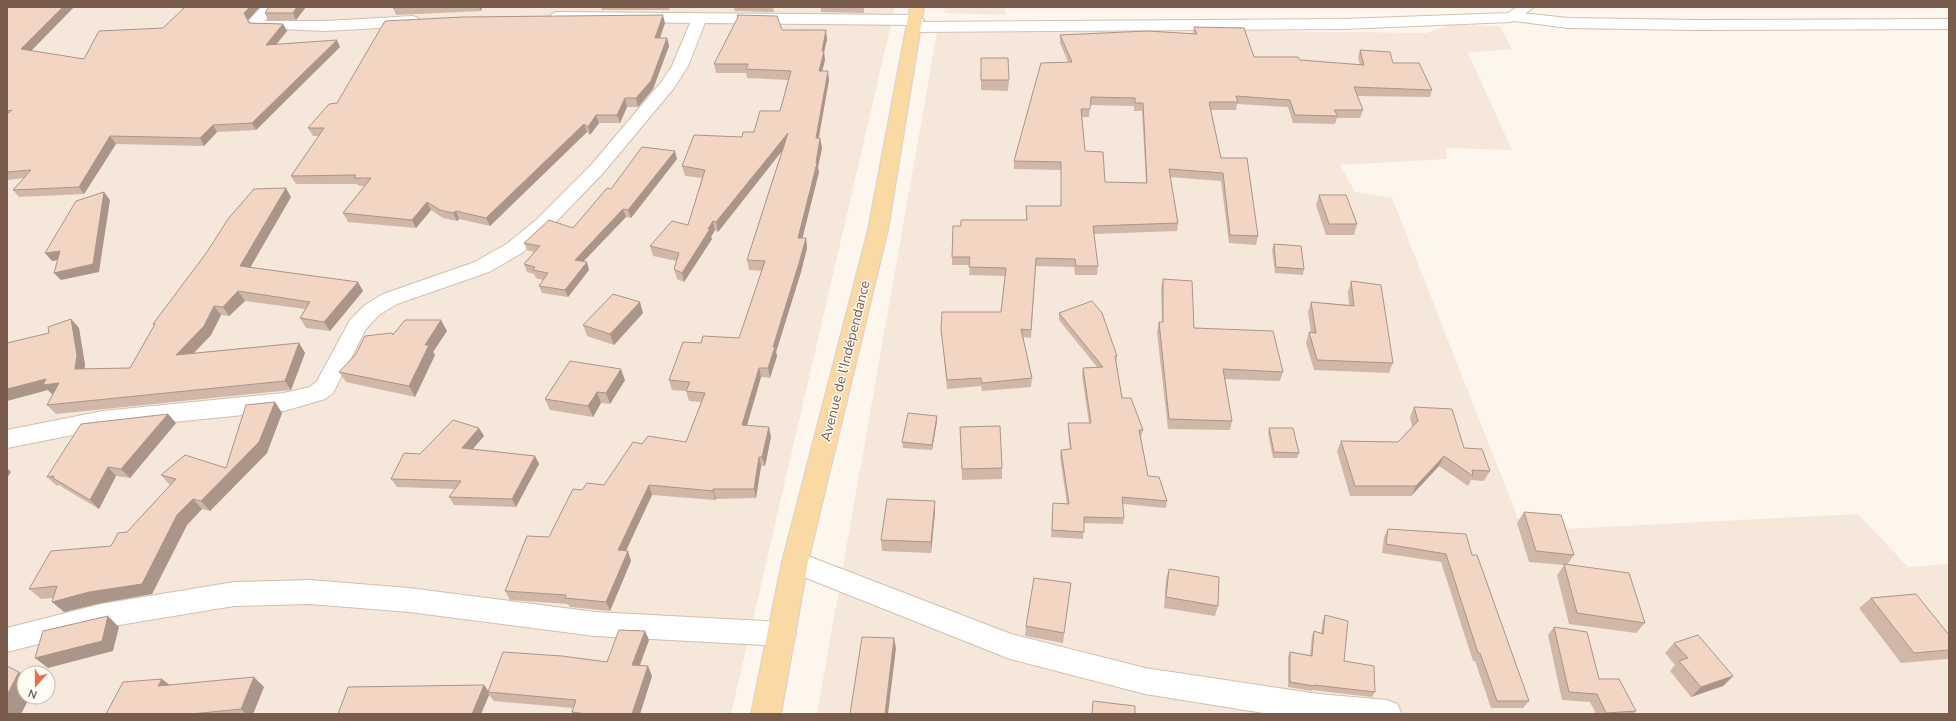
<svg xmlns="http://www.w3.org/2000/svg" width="1956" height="721" viewBox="0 0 1956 721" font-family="'Nunito Sans',sans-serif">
<rect width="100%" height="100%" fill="#fdf6ec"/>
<path fill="#f5e8da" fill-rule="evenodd" d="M7 7H895L731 714H7ZM24 673H48V697H24Z
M945 7H1005V15L944 13Z
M1449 25 1500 26 1512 49 1468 53 1512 150 1446 148 1447 159 1340 165 1355 192 1392 198 1523 531 1858 514 1908 567 1949 564V714H817L938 27 1426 33Z"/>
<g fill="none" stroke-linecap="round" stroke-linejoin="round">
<defs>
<path id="street" d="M261 7H277L265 21H326L413 16 418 18 421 21 418 24 413 26 326 31 253 28 249 20Z
M557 12 916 15 921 17 924 20 921 23 916 25 705 23 688 66 674 88 604 172 550 228 522 253 489 272 397 304 379 315 366 329 333 393 325 399 284 411 103 429 7 448V430L103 411 284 393 310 387 317 381 350 320 365 305 383 294 475 262 508 243 536 220 592 164 662 81 672 66 690 23 552 20 549 17 552 14Z
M1511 12 1568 18 1696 20 1949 19V29L1696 30 1568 28 1506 20 1503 17 1506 14Z
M795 551 1011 634 1145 668 1318 694 1387 700 1397 704 1402 714H1270L1145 694 1010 659 786 570 782 562 786 554Z
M310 580 409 588 595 612 782 622 792 625 796 634 792 643 782 646 595 636 409 612 310 604 234 606 101 628 7 652V628L101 604 234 582Z"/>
<path id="secondary" d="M1517 7H1534L1516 20 1511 22 1344 29 915 32 910 30 907 27 910 24 915 22 1344 19 1508 13Z"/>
<path id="primary" d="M910 7H924L888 230 808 562 781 714H751L782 562 868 230Z"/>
</defs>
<use href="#street" stroke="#d1beb0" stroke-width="2"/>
<use href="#secondary" stroke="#d6c0b0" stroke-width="2"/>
<use href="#primary" stroke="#dad1cd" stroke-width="2"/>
<use href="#street" fill="#fff" fill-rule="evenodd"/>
<use href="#secondary" fill="#fff" fill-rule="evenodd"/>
<use href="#primary" fill="#fbd9a5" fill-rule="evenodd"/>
</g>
<path fill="#d1b7a8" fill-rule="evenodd" d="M7 7H74L31 51 84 59 163 28 248 20 249 23 283 24 287 31 276 45 340 47 256 130 217 132 204 146 116 144 84 194 19 197 13 190 24 178 7 180Z
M306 7 296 20H268L265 13Z
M394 7H482L481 11 396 15 393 8Z
M601 7H670L669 10H602Z
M734 7H773L774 12 735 11Z
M821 7H864V13L821 12Z
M665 23 660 38H667L669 46 653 89 638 107H627L620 123H599L590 135 587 132 490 226 459 219 457 221 443 218 431 210 416 228 348 222 343 213 364 186H359L357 184H296L291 176 319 136H313L308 128 337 103Z
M1194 27 1254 57 1300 60 1360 65 1358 58 1360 50 1393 63 1432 90 1430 97 1357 96 1363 110 1360 118H1337L1335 124 1293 123 1288 107 1237 104 1236 110H1211L1221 158 1258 236 1256 245 1229 243 1221 181 1170 177 1178 223 1177 231 1094 234 1098 266 1097 275H1075L1074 267 1036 266 1031 338 1023 337 1032 378 1031 387 982 391 981 386 947 389 942 337 941 329 1001 312 1005 276 969 275 970 265H952V257L961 226 1026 220V206H1061V170L1014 169V161L1068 62 1060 43V35L1193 34ZM1090 105 1134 106V111H1142L1146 183 1105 182 1085 151 1082 117H1089Z
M782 30 827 39 824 52 825 60 822 71 829 80 818 138H820L822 148 818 167 819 172 802 238H806L807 248 801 272 776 352 777 356 770 378 761 377 747 426 771 437 765 466H761L756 498 716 499 715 500 652 495 626 551H628L631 561 610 611 570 607 568 604 510 600 505 591 549 537 582 490 604 485 642 444 686 442 701 402 689 401 686 391 672 390 669 380 701 343 739 338 762 271 749 270 747 260 782 151 718 232 715 230 711 237 712 239 684 282 677 279 674 269 677 261 653 256 650 246 688 225 702 178 685 176 682 166 742 137 754 132 780 111 788 80 747 78 746 73H716L714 64Z
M981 58 1009 80 1008 91 981 90Z
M677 159 631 218 626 217 583 262 589 270 568 297 542 293 539 286 543 280 536 278 534 274 527 272 524 264 534 252 527 250 524 243 573 228 611 189Z
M1319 195 1357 224 1354 235H1326L1316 205Z
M291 197 250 267 363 291 330 331 306 328 300 318 305 309 245 301 229 316 221 315 211 335 194 353 299 343 305 353 291 390 56 414 47 405 53 394H52L48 390 49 333 71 319 79 328 85 365 84 369 130 368 154 326 153 324Z
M1274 244 1304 269 1303 275 1275 273 1272 250Z
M1163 279 1194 328 1283 372 1280 381 1225 379 1232 421 1230 430 1168 429 1157 332 1159 322H1162L1161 288Z
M1351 281 1393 363 1389 373 1314 370 1306 343 1309 332 1311 333 1308 312 1311 302 1349 305 1348 292Z
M643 313 614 345 587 336 583 325Z
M1059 313 1117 356 1116 363 1122 398 1143 430 1141 437 1148 476 1167 501 1166 508 1123 504 1124 518 1123 524 1084 523 1083 539 1051 537 1053 510 1067 504 1060 457 1061 450H1070L1068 430V423H1089L1082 375 1083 368 1097 367 1059 320Z
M447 331 433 352 435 355 415 397 346 382 339 372 393 334Z
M625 380 610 404 601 403 593 417 550 410 545 399Z
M275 402 282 413 267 453 210 511 202 509 187 525 152 594 101 603 64 612 53 598 41 599 29 589 111 546 127 532 170 485 161 475 226 468Z
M1414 407 1464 448 1490 471 1484 481 1471 480 1468 486 1439 466 1411 496H1350L1337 451 1341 441 1398 442 1412 427 1410 417Z
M168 414 176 423 130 478 116 476 99 509 62 487 60 485 57 486 47 477Z
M937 421 932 450 903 448 902 442Z
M960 427 1002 468V479L962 480Z
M1269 428 1299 453 1297 458H1273L1268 433Z
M484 436 472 449 535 456 539 464 516 507 454 505 449 497 455 489 397 487 391 479 420 454Z
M935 501V512L931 553 882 551 881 540Z
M1524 512 1574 555 1567 565 1645 623 1636 633 1569 624 1557 575 1564 565 1529 562 1517 523Z
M1388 529 1472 555 1529 701 1523 708H1491L1475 661H1473L1441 562 1382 553 1384 537Z
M1169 569 1218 606 1215 616 1164 608 1166 579Z
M1071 583 1063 643 1025 636 1026 626Z
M1871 598 1949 635V657L1947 659 1901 663 1859 608Z
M1325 615 1344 661 1375 692 1372 697 1312 690V691L1288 687V657L1290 652 1310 655 1312 636 1314 631 1321 633 1323 620Z
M1554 627 1599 679 1636 711 1633 714H1596L1590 702 1562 700 1548 635Z
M645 631 649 640 640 666 652 676 640 714H573L572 712 573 708 494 701 489 695 481 714 484 685 488 691 607 662Z
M1674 643 1733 676 1723 686 1691 697 1670 671 1675 665 1665 653Z
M162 679 170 685 264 687 253 714H106Z"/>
<path fill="#aa9588" d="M63 7H74L26 56 21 49Z
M250 7H260L248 20 244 13Z
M297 7H306L296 20 293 13Z
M479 7H482L481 11Z
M663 15 665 23 657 46 655 38Z
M283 24 287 31 270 52 266 45Z
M826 30 827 39 824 52 825 60 820 80 819 71 822 51Z
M667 38 669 46 653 89 638 107 636 98Z
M337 40 340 47 256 130 252 123Z
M828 71 829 80 817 148 816 138Z
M625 98 627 107 620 123 617 115Z
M596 115 599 123 590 135 588 127Z
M584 124 587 132 490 226 486 218Z
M213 125 217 132 204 146 200 138Z
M788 133 789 142 718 232 716 222Z
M110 136 116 144 84 194 79 187Z
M820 138 822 148 818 167 819 172 800 248 798 238 816 163Z
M675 151 677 159 631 218 628 210Z
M286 188 291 197 246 275 240 266Z
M104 192 110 200 99 272 61 280 54 273Z
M427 202 431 210 416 228 412 220Z
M623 209 626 217 577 268 575 260Z
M456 211 459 219 457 221 453 213Z
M713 221 715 230 711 237 712 239 684 282 682 273Z
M806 238 807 248 801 272 776 352 777 356 770 378 768 368 773 347Z
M60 251 66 259 52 261 45 253Z
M587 262 589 270 568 297 565 290Z
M358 282 363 291 330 331 324 322Z
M238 291 245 301 229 316 223 307Z
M640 302 643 313 614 345 610 334Z
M214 306 221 315 211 335 183 364 176 355Z
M71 319 79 328 85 365 83 379 75 369Z
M441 320 447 331 433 352 435 355 415 397 409 386 425 345Z
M299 343 305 353 291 390 285 381Z
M759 368 761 377 744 435 742 425Z
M621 369 625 380 610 404 606 393Z
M46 379 59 383 68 392 52 394 48 390 7 401V389Z
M597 392 601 403 593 417 588 406Z
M275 402 282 413 267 453 210 511 201 501 259 442Z
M168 414 176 423 130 478 121 469Z
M937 416V421L932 450V445Z
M769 427 771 437 765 466 762 457Z
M479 428 484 436 466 457 462 448Z
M535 456 539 464 516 507 512 499Z
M1444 456 1439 466 1411 496 1416 486Z
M759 457 761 466 756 498 754 489Z
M108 467 116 476 99 509 90 500Z
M7 468 11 472 7 478Z
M649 485 652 495 622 559 618 550Z
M713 489 716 499 715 500 713 491Z
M193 499 202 509 187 525 152 594 101 603 64 612 52 602 177 515Z
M935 501V512L931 553V542Z
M628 551 631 561 610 611 606 602Z
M108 616 119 627 113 651 48 668 35 658Z
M645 631 649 640 636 674 632 665Z
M894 638 896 648 888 714H885Z
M648 666 652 676 640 714H632Z
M19 672 24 676V697H30L21 714H7V695Z
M1733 676 1723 686 1691 697 1701 687Z
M254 677 264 687 253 714H246L241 709Z
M162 679 173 688 158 686Z
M484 685 489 692H488L489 695 481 714H472Z"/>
<path fill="#f3d5c3" stroke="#aa9588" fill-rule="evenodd" d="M7 7H63L21 49 84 59 99 31 163 28 185 7H250L244 13 249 23 283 24 266 45 337 40 252 123 213 125 200 138 110 136 79 187 13 190 31 170 7 172V114L12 110 7 111Z
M269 7H297L293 13H265Z
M394 7H413L393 8Z
M663 15 655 38H667L651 81 636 98H625L617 115H596L588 127 584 124 486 218 456 211 453 213 440 210 427 202 412 220 343 213 371 178H354L356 175 291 176 324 128H308L329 104 337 103 385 21 463 17Z
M737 15 777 16 782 30H826L822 51H824L819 71H828L816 138H820L816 163H817L798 238H806L799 263 773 347H775L768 368H759L742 425 769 427 762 457H759L754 489H713V491L649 485 618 550 628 551 606 602 565 598 566 595 505 591 527 536 549 537 573 489 582 490 587 483 604 485 633 442 642 444 648 436 686 442 705 393 686 391 690 382 669 380 683 342 701 343 703 336 739 338 765 261 747 260 788 133 716 222 713 221 708 229H710L682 273 674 269 679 253 650 246 672 221 688 225 705 170 682 166 694 135 742 137 743 132H754L760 111H780L791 71 746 69 748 64H714L738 17Z
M1194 27 1244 28 1254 57H1298L1300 60 1364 65 1360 50 1390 52 1393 63H1419L1432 90 1354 87 1363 110H1334L1338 116 1295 115 1290 100 1236 96 1238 102H1209L1221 158H1247L1258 236 1230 235 1223 173 1169 169 1178 223 1093 226 1098 266H1076L1075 259 1036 258 1031 330 1021 329 1032 378 982 383 981 378 947 380 941 329 942 312H1001L1006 268 969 267 970 257H952L953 226H961V220H1027L1026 206H1061V162L1014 161 1041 63 1072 62 1060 35 1147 31 1197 34ZM1091 97 1135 98V103H1143L1147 183 1105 182 1103 152 1085 151 1081 109H1090Z
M981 58H1008L1009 80H981Z
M642 147 675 151 628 210 623 209 575 260 587 262 565 290 539 286 548 273 533 270 535 267 524 264 540 246 524 243 549 220 573 228 607 188 611 189Z
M286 188 240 266 358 282 324 322 300 318 310 302 238 291 223 307 214 306 204 326 176 355 299 343 285 381 47 405 59 383 43 385 46 379 7 389V343L49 333 48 327 71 319 77 355 75 369 130 368 155 324H153L207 252 228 219 254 189Z
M104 192 93 264 54 273 60 251 45 253 76 201Z
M1319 195H1346L1357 224H1329Z
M1274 244 1301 246 1304 269 1276 267Z
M1163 279 1192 281 1194 328 1273 331 1283 372 1223 369 1232 421 1169 419 1159 322H1163Z
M1351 281 1381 285 1393 363 1317 360 1309 332 1316 333 1311 302 1354 306Z
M613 294 640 302 610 334 583 325Z
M1092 301 1102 313 1117 356H1115L1122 398H1131L1143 430H1139L1148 476 1159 477 1167 501 1122 497 1124 518 1084 517V532L1052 530 1053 503 1069 504 1061 450 1071 449 1068 423H1091L1083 368 1103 367 1059 313Z
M405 320H441L425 345H429L409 386 339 372 356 354 365 336 392 333 393 335Z
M570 361 621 369 606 393 597 392 588 406 545 399Z
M275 402 259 442 201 501 193 499 177 515 142 584 89 592 52 602 57 586 29 589 51 551 111 546 118 533 127 532 176 479 161 475 185 455 226 468 246 405Z
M1414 407 1452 409 1464 448 1482 449 1490 471 1472 470 1473 476 1444 456 1416 486H1355L1341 441 1398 442 1418 421Z
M908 413 937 416 932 445 902 442Z
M168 414 121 469 108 467 90 500 53 478 54 476 47 477 81 424Z
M453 420 479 428 462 448 535 456 512 499 449 497 461 481 391 479 404 453 420 454Z
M1000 426 1002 468 962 469 960 427Z
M1269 428H1293L1299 453 1274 452Z
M887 499 935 501 931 542 881 540Z
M1524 512 1561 515 1574 555 1536 551Z
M1388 529 1466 534 1472 555H1477L1529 701H1497L1480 653H1478L1446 554 1386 544Z
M1564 564 1629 573 1645 623 1577 613Z
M1169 569 1219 577 1218 606 1166 597Z
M1034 578 1071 583 1064 633 1026 626Z
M1916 594 1949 635V650L1914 653 1871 598Z
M1325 615 1348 621 1344 661 1374 666 1375 692 1314 685V686L1290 682V652L1312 656 1314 631 1323 634Z
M108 616 102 641 35 658 43 631Z
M1554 627 1587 632 1599 679H1619L1636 711 1606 713 1597 694 1569 692Z
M619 630 645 631 632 665 648 666 632 714H586L572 712 576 700 488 692 503 652 562 656 607 662Z
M1698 635 1733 676 1701 687 1679 661 1688 658 1674 643Z
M862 637 894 638 885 714H850Z
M7 666 19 672 7 695Z
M254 677 241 709 191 714H106L123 682 162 679 158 686Z
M484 685 472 714H338L348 687Z
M1093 701 1135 706V714H1092Z"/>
<g text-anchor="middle" stroke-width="3" stroke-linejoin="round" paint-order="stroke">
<g font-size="14" fill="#7a5c4d" stroke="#fffaf3">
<text transform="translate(845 361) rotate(-76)" y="5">Avenue de l'Indépendance</text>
</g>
</g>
<rect width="1956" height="721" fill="none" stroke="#7a5c4d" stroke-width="16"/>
<g transform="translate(36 685) rotate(201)"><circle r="19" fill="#fffaf3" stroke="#cabbb1"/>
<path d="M0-3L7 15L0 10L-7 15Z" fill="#e76f51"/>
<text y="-6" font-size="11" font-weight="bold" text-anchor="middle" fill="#7a5c4d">N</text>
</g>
</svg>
